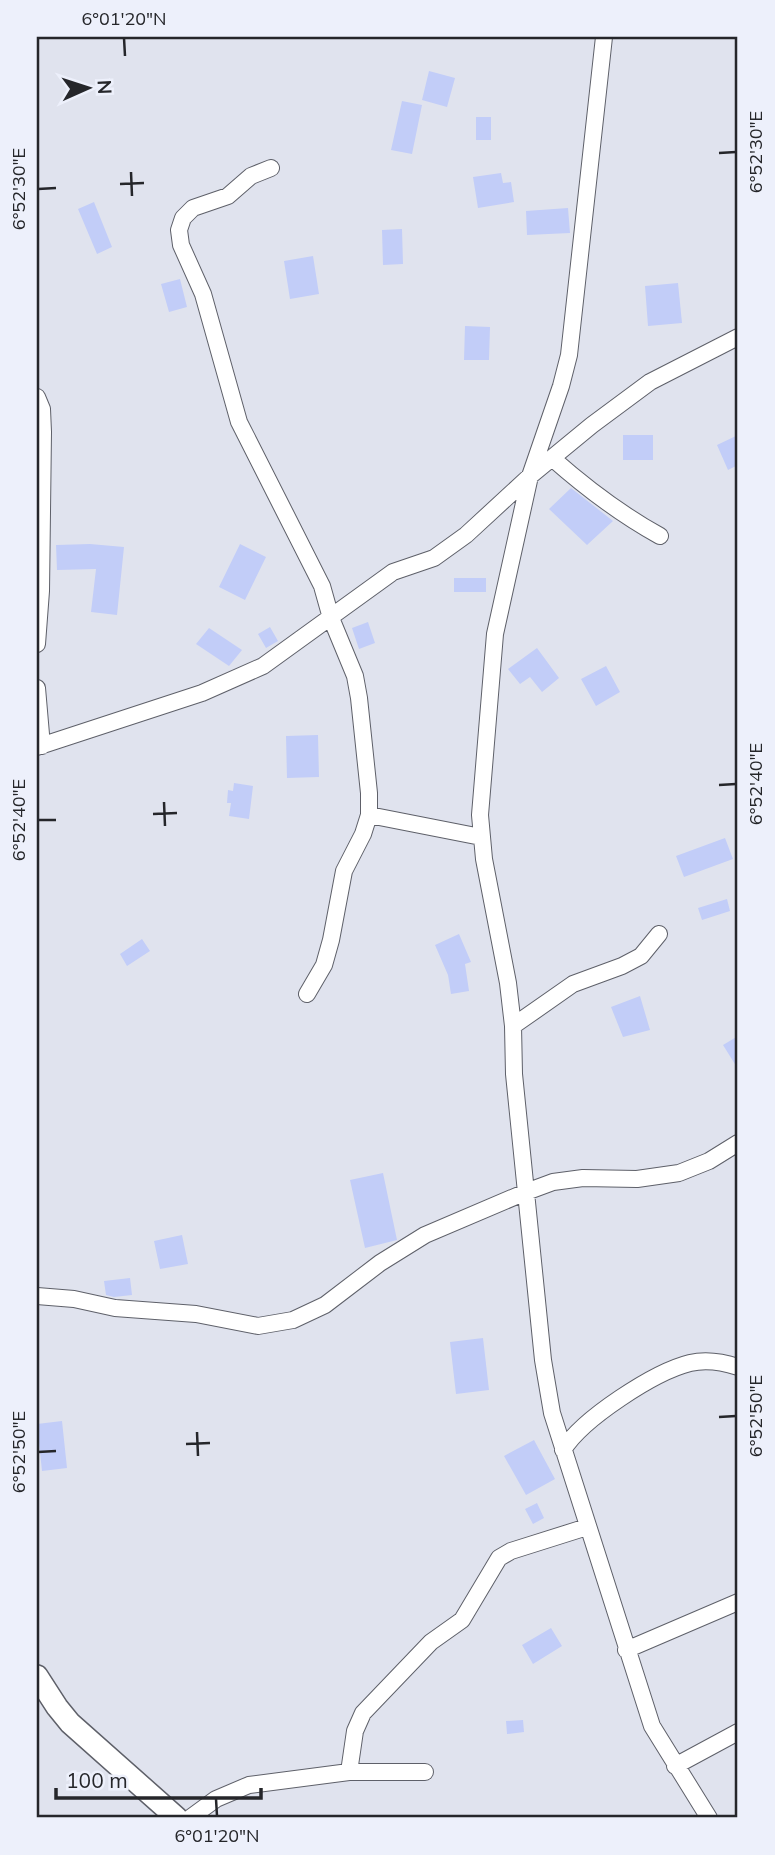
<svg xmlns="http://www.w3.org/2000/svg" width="775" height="1855" viewBox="0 0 775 1855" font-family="Mulish,sans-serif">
<rect width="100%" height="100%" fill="#e0e3ee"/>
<path fill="#c2cdf8" d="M429 71 455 78 447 107 422 100Z
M402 101 422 105 412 154 391 150Z
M476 117H491V140H476Z
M501 173 503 183 511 182 514 202 478 208 473 177Z
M94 202 112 247 97 254 78 209Z
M568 208 570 233 527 235 526 211Z
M402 229 403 264 383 265 382 230Z
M313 256 319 294 290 299 284 261Z
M180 279 187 307 169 312 161 284Z
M678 283 682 323 648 326 645 286Z
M465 326 490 327 489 360H464Z
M623 435H653V460H623Z
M738 435V465L728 470 717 445Z
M571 488 613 521 587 545 549 509Z
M90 544 124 547 117 615 91 612 96 569 57 570 56 545Z
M240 544 266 557 245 600 219 587Z
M454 578H486V592H454Z
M368 622 375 643 359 649 352 628Z
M270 627 278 641 266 648 258 634Z
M209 628 242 650 229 666 196 644Z
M537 648 559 678 542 692 530 677 520 684 508 669Z
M606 666 620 692 596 706 581 679Z
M318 735 319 777 287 778 286 736Z
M234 783 253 786 249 819 229 816 231 803H227L228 790 233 791Z
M725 838 733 859 684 877 676 856Z
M727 899 730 911 702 920 698 908Z
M459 934 471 962 465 964 469 991 451 994 448 975 435 945Z
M142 939 150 951 127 966 120 954Z
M640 996 650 1030 623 1037 611 1007Z
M738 1036V1069L723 1045Z
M383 1173 397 1240 365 1248 350 1180Z
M182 1235 188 1264 160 1269 154 1241Z
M130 1278 132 1295 114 1297 106 1295 104 1281Z
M483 1338 489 1390 456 1394 450 1342Z
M62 1421 67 1468 42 1471 37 1424Z
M534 1440 555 1479 526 1495 504 1456Z
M537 1503 544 1518 533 1524 525 1509Z
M551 1628 562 1646 533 1664 522 1645Z
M523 1720 524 1732 507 1734 506 1721Z"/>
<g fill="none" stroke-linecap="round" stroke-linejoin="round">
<defs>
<path id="minor" d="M604 37 569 355 561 386 530 476 495 634 480 815 484 859 508 983 513 1026 514 1074 543 1360 552 1413 652 1726 709 1818
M271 168 251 176 228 196 193 208 183 218 179 230 181 245 203 294 239 422 322 586 331 618 355 676 359 698 369 793V815L363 834 344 871 331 940 324 965 307 994
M37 397 42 409 43 432 41 591 37 644
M552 458C586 488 620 514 660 536
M37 688 42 746
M37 747 202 693 263 666 393 572 434 558 466 535 530 476 592 425 650 382 738 337
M369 815 481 837
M513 1026 573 984 622 966 641 956 659 934
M37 1296 74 1299 115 1308 196 1314 258 1326 293 1320 325 1305 380 1263 425 1235 526 1192 553 1182 583 1178 637 1179 679 1173 709 1161 738 1143
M563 1450C582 1419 654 1372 690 1363 706 1359 723 1362 738 1367
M626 1650 738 1602
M675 1766 738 1732
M349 1772 355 1731 363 1713 431 1642 462 1620 499 1558 511 1551 587 1527
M190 1818 216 1799 249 1785 349 1772H425"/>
<path id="tertiary" d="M37 1676 57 1707 70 1723 177 1818"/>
</defs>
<use href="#minor" stroke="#5e6069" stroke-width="18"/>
<use href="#tertiary" stroke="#5e6069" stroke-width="24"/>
<use href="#minor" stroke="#fff" stroke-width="16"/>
<use href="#tertiary" stroke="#fff" stroke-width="21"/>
</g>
<path fill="none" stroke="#25262a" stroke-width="2.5" d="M124 38 125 56M719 153 736 152M131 172 132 196M120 184 144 183M38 189 56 188M719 785 736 784M164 802 165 826M153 814 177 813M38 820H56M719 1417 736 1416M197 1432 198 1456M186 1444 210 1443M38 1452 56 1451M216 1799 217 1816"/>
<rect width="775" height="1855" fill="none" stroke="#edf0fb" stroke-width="77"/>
<g transform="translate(88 88) rotate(87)" stroke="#edf0fb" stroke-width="5" paint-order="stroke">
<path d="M0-5L12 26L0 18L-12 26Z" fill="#25262a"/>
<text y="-10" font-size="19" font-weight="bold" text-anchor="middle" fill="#25262a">N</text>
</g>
<path d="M56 1788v10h205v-10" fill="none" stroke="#25262a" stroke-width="3.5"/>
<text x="66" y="1788" font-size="21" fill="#25262a" stroke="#edf0fb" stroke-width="5" paint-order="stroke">100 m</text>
<rect x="38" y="38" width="698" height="1778" fill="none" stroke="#25262a" stroke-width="2.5"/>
<g font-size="18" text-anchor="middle" fill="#25262a">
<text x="124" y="25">6°01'20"N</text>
<text transform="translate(756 152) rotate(-90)" y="6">6°52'30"E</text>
<text transform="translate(19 189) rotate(-90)" y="6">6°52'30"E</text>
<text transform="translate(756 784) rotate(-90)" y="6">6°52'40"E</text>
<text transform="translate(19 820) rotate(-90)" y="6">6°52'40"E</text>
<text transform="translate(756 1416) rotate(-90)" y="6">6°52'50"E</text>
<text transform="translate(19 1452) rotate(-90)" y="6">6°52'50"E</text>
<text x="217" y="1842">6°01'20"N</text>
</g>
</svg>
